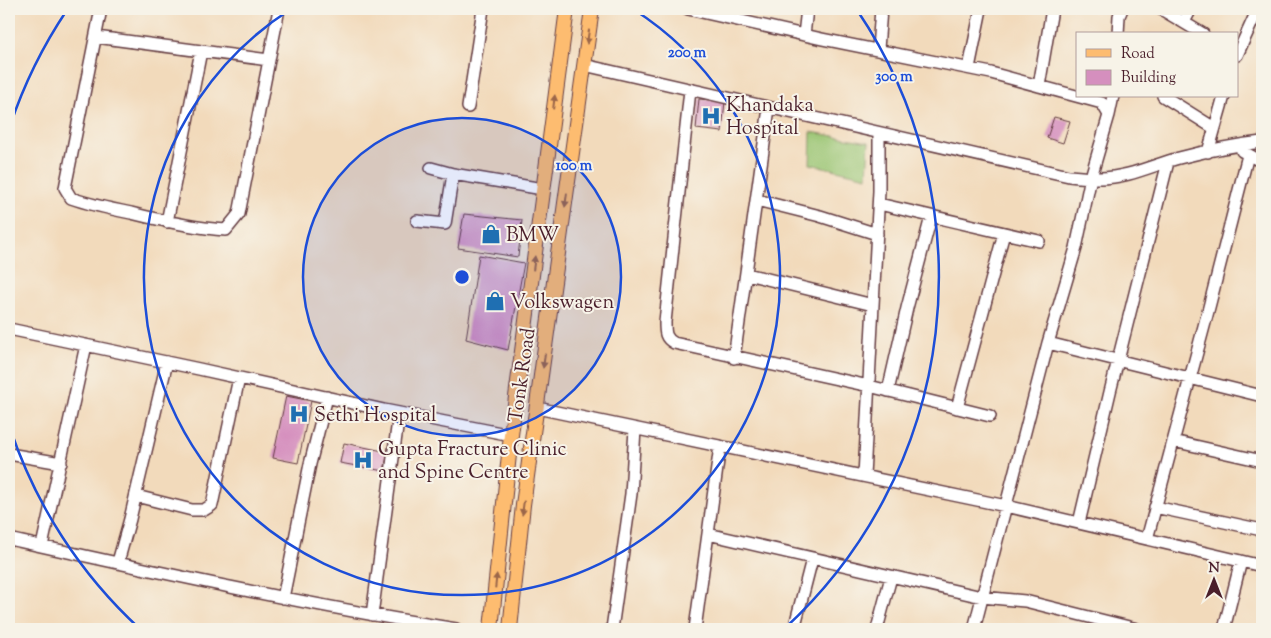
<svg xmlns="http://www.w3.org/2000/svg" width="1271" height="638" viewBox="0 0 1271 638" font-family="'Sorts Mill Goudy',serif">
<rect width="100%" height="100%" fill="#f7f3e8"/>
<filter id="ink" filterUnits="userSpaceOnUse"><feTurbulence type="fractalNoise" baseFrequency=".02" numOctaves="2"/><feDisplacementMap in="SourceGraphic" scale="10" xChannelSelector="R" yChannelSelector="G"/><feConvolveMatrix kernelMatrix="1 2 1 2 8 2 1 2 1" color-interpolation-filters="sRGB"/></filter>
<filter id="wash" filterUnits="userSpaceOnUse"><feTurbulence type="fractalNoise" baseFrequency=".0096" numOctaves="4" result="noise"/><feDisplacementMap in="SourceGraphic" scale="20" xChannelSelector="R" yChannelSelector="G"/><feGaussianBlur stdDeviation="1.12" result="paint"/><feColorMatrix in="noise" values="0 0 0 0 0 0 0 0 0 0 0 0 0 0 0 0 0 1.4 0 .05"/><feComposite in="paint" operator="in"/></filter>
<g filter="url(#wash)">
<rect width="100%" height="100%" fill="#f2dabb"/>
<path fill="#9ac572" stroke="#72724e" d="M811 132 869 142 867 177 810 164Z"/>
<g id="blocks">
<path fill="#d58fbe" d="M699 99 725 101 722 132 696 129Z
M1054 117 1070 121 1063 143 1047 138Z
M464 214 522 220 518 257 458 248Z
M479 255 524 263 508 350 466 339Z
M286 396 311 401 298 463 273 458Z
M344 443 388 452 384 471 340 463Z"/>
</g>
</g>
<g filter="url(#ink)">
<use href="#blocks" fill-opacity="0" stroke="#633b41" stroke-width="1"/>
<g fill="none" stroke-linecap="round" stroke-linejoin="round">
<defs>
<path id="minor" d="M101 9 65 188 71 198C91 205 111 209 131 213 163 221 194 228 226 230L239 214 279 9
M688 9 822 39 991 73 1102 103 1109 115 1091 177 1076 248 1048 343 974 629
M1161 9 1203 34
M1184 22 1191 9
M1118 34 1119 16 1122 9
M804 35 807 9
M96 37 269 60
M878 49 881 9
M1237 55 1258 9
M584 65 1069 176C1079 177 1090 178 1100 178 1128 178 1153 165 1179 158 1206 151 1234 145 1262 142
M969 68 981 9
M1039 86 1052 9
M690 90 665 322C665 333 665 338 674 343L869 386 990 416
M1163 96 1214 128
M468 107 483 9
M1109 115 1113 96
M1242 151 1262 162
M1208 152 1224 96
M431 168 453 174
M757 200 820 216 877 234
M879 204 1039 241
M417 221 445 224 453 174 543 189
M167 222 201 51
M747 274 873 305
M9 329 199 369 384 410 511 435
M1048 343 1262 396
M734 358 769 108
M888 391 907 308 931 217
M537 408 1006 506 1262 566
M957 408 1004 233
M1173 441 1262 461
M9 454 61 463
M864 476 879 191V133
M136 496 192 510H204L212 505 239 378
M1155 507 1262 530
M1079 523 1110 392 1168 162
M708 534 982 597 1025 601 1137 629
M9 539C157 572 306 605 456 629
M1147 539 1207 315 1248 155
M42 546 86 345
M118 562 130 519 167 362
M283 598 310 464 327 397
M372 615 399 413
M612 629 631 494 635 429
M695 629 720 446
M794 629 812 559
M877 629 891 577
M1224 629 1241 561"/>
<path id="major" d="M491 629 511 435 567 9
M510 629 523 505 592 9"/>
</defs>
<use href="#minor" stroke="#633b41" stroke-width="14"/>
<use href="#major" stroke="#633b41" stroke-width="16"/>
<use href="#minor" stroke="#fff" stroke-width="11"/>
<use href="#major" stroke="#fdbc70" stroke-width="14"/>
</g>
<defs><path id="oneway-solid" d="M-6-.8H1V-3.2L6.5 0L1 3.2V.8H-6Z" transform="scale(1.25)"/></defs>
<g fill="#9b664a">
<use href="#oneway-solid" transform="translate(588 37) rotate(98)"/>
<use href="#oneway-solid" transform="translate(554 102) rotate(-83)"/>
<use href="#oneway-solid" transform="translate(566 200) rotate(98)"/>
<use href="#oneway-solid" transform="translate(534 263) rotate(-83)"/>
<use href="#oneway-solid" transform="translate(544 361) rotate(98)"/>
<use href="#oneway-solid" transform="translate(523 508) rotate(97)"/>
<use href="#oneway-solid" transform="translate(496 581) rotate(-84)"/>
</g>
</g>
<circle cx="462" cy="277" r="159" fill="#1d4ed8" fill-opacity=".12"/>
<g fill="none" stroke="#1d4ed8" stroke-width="2.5">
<circle cx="462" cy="277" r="159"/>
<path d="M633 9A318 318 0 1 1 291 9"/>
<path d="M140 629A477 477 0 0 1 10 428M10 126A477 477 0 0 1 67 10M857 10A477 477 0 0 1 784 629"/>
</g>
<defs>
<symbol id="hospital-bare" viewBox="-9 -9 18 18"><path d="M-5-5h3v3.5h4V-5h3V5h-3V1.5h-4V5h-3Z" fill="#1f6fb2" stroke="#f7f3e8" stroke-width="2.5" paint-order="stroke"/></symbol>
<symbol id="shop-bare" viewBox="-9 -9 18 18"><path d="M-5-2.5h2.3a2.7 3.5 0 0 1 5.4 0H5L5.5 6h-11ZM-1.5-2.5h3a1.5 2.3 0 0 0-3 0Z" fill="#1f6fb2" stroke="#f7f3e8" stroke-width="2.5" paint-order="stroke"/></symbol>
</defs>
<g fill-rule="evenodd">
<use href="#hospital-bare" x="697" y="102" width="28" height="28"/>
<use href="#shop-bare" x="477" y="220" width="28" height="28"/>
<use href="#shop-bare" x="481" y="287" width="28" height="28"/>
<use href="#hospital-bare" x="285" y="400" width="28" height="28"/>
<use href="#hospital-bare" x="349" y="446" width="28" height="28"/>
</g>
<g text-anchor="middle" stroke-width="4" stroke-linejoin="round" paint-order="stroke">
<g font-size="20" fill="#4a1f2b" stroke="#f7f3e8" text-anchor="start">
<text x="726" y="111">Khandaka<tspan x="726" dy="23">Hospital</tspan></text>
<text x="506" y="241">BMW</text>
<text x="510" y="308">Volkswagen</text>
<text x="314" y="421">Sethi Hospital</text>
<text x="378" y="455">Gupta Fracture Clinic<tspan x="378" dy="23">and Spine Centre</tspan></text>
</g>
<g font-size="20" fill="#4a1f2b" stroke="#f7f3e8">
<text transform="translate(521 375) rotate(-82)" y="7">Tonk Road</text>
</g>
</g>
<circle cx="462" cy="277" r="8" fill="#1d4ed8" stroke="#f7f3e8" stroke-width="2.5"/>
<g font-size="15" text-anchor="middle" font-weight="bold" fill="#1d4ed8" stroke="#f7f3e8" stroke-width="4" stroke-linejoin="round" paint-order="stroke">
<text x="687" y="57">200 m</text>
<text x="894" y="81">300 m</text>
<text x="574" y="170">100 m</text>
</g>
<rect width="1271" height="638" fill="none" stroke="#f7f3e8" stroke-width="30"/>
<rect x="1076" y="32" width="162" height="65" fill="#f7f3e8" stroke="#b29e9c"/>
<rect x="1086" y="49" width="25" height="8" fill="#fdbc70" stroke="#b29e9c"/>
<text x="1121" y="58" font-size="15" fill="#4a1f2b">Road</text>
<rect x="1086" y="70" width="25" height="15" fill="#d58fbe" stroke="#b29e9c"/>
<text x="1121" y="82" font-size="15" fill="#4a1f2b">Building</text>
<g transform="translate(1214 580)" stroke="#f7f3e8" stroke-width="4" paint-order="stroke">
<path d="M0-4L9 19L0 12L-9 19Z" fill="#4a1f2b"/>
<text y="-8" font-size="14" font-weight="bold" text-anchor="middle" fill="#4a1f2b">N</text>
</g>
</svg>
